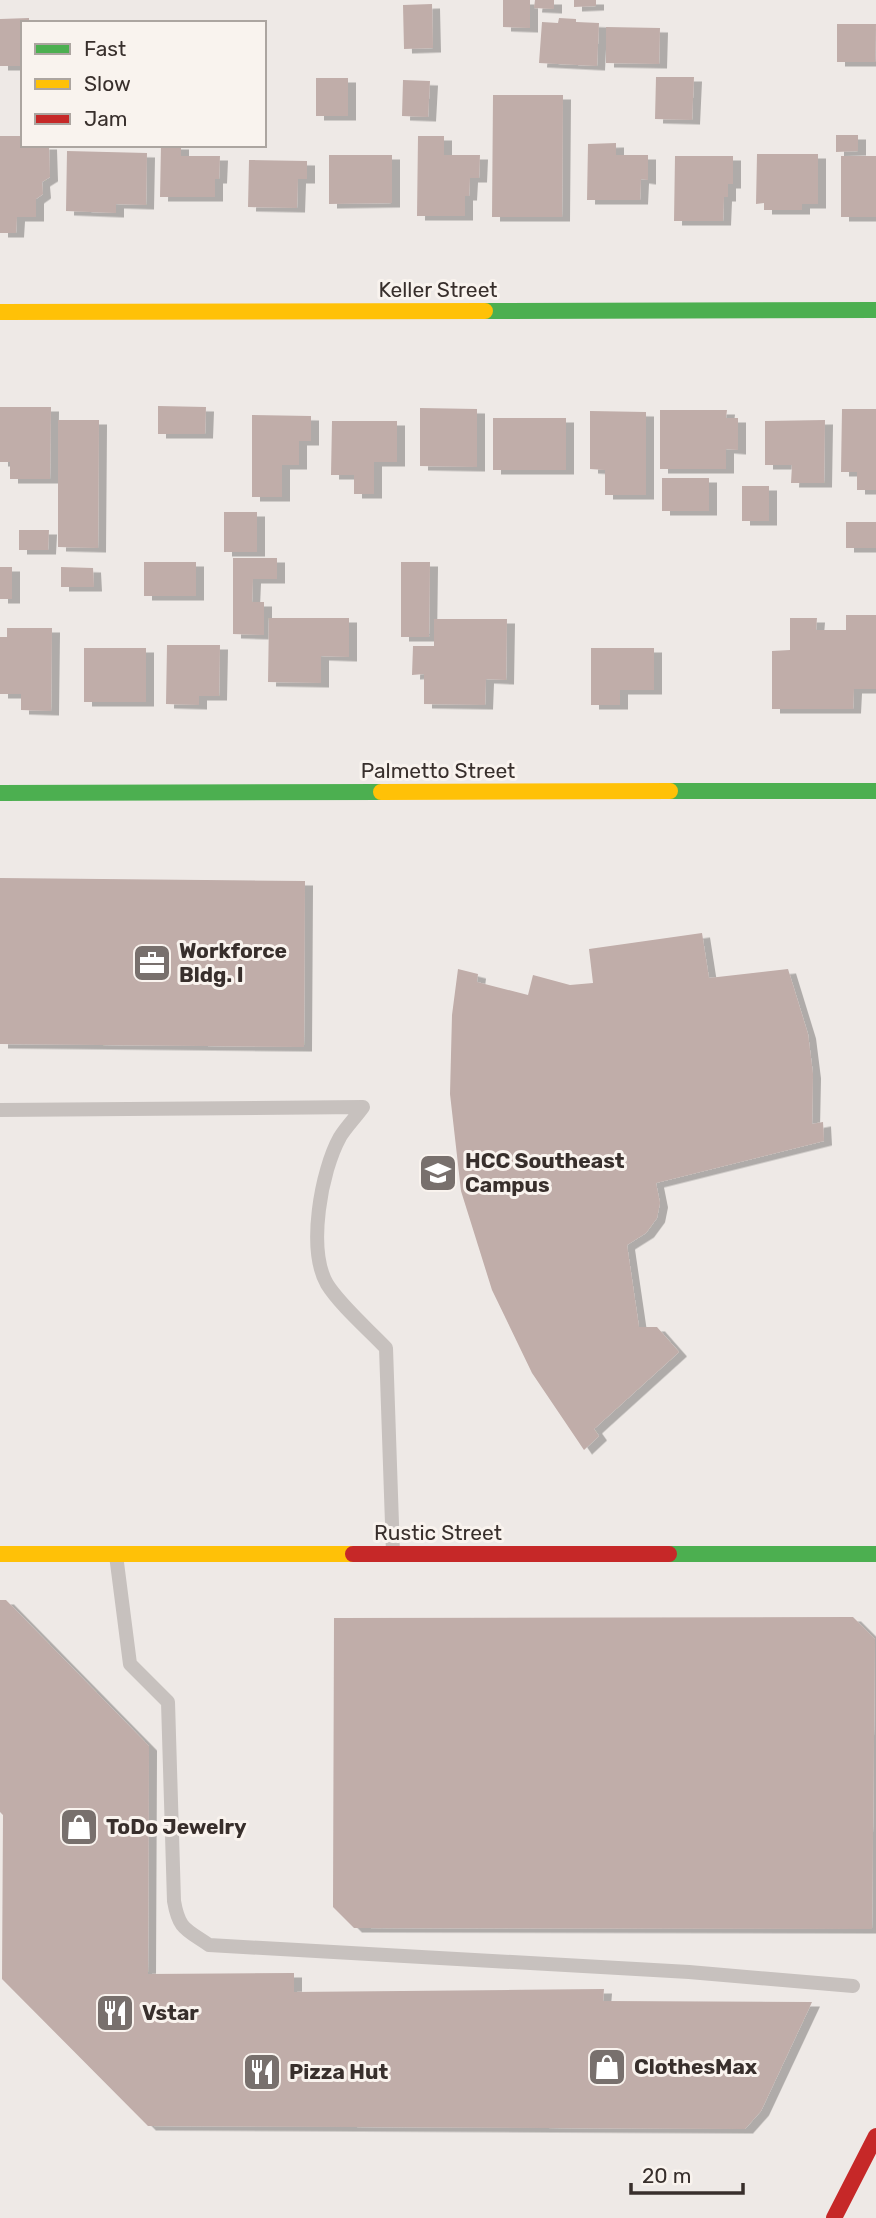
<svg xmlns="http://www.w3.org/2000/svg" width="876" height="2218" viewBox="0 0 876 2218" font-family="Rubik,sans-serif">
<defs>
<filter id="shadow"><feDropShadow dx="8" dy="4.5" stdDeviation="0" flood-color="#0004"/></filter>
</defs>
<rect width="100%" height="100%" fill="#eee9e6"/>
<path fill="#c0ada9" filter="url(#shadow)" d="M503 0H530V28L503 27Z
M535 0H554V9L534 8Z
M574 0H596V6L574 7Z
M432 4 433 48 404 49 403 5Z
M29 18V23H23V66H0V19Z
M559 18 576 19V22L599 23 597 66 539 63 542 22 558 23Z
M837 24H876L875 62H837Z
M606 27 660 28 659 64 606 63Z
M656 77H694L692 120 655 119Z
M316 78H348V116H316Z
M403 80 430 81 428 117 402 116Z
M493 95H563L562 217H492Z
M836 135H858V151L836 152Z
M0 136H23V145H49L50 177 42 182 43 194 36 199V217H17L16 233H0Z
M418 136H444V155H480L479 178H470L469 196H465V216H417Z
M616 143V155H648V180L641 179 640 200H587L588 144Z
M161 145H181V156H220L219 179H215V197H160Z
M67 151 147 153 146 205 116 204V213L66 211Z
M757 154H818V204H802V210H764V203L756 204Z
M329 155H392V203L329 204Z
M675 156H733V184H728V197H724L723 221H674Z
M841 156H876V217H841Z
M249 160 307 161V179H298L297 208 248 207Z
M158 406 206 407 205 434H158Z
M0 407H51L50 479H10V462H0Z
M420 408 477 409V467L420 466Z
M842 409H876V490H857V472H841Z
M660 410H727L726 418H738V450L726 449V469H660Z
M590 411 646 412V495H605V470L590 469Z
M252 415 311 416V441H299V465H282V497H252Z
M493 418H566V470H493Z
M58 420H99L98 548 58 547Z
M825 420 824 483H791L792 465H765V421Z
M332 421H397V462H374V494H354V475H331Z
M662 478H709V511H662Z
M742 486H769V521H742Z
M224 512H257V552H224Z
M846 522H876V548H846Z
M19 530H49L48 550H19Z
M233 558H277V579H253L252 602H264V635L233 634Z
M144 562H196V596H144Z
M401 562H430L429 637H401Z
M0 567H12V599H0Z
M61 567 93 568 94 587H61Z
M846 615H876V689H854L853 709H772V651L790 650V618H817L816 630H846Z
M269 618H349V657L321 656V683L268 682Z
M434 619H507L506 680 486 679 485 705 424 704V674L412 675 413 646H434Z
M7 628H52L51 711 21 710V694H0V637H7Z
M167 645H220L219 696H199V705L166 704Z
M84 648H146V702H84Z
M591 648H654V690H620V705H591Z
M0 878 305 881 304 1047 0 1044Z
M702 933 709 978 788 969 808 1034 813 1074 812 1124 823 1122 824 1141 656 1183 660 1203 657 1218 646 1233 627 1245 639 1327H657L679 1352 594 1429 599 1436 584 1450 532 1373 492 1290 461 1191 450 1094 452 1015 458 969 478 974 477 982 528 995 533 975 570 985 593 983 589 949Z
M0 1600H6L149 1746 148 1974 294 1973V1992L604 1989 603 2001 812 2002 761 2111 745 2129 148 2126 2 1979 3 1815 0 1812Z
M853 1617 875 1639 872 1929 354 1928 333 1907 334 1618Z"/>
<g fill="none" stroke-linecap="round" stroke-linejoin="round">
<path stroke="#c7c1be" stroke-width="14" d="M0 1110 363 1107C356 1117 346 1127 340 1137 321 1171 307 1249 327 1284 340 1305 369 1330 386 1348L393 1553
M116 1555 130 1664 168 1702 174 1901C179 1930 186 1929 209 1945L689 1972 853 1986"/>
<path stroke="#4caf50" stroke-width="16" d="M485 311 876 310
M670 791H876
M0 793 381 792
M669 1554H876"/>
<path stroke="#ffc107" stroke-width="16" d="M0 312 485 311
M381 792 670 791
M0 1554H353"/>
<path stroke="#c62828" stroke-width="16" d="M353 1554H669
M834 2218 876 2136"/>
</g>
<defs>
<symbol id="office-square" viewBox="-11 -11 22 22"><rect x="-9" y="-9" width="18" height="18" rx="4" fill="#78706d" stroke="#f9f3ee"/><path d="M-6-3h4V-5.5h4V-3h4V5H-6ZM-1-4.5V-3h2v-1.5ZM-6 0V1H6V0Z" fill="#fff"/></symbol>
<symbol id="university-square" viewBox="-11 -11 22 22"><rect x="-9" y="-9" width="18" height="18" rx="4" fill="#78706d" stroke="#f9f3ee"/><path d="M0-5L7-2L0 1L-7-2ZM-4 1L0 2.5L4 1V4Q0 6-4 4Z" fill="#fff"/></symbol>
<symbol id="shop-square" viewBox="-11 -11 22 22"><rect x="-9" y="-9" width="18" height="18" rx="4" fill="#78706d" stroke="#f9f3ee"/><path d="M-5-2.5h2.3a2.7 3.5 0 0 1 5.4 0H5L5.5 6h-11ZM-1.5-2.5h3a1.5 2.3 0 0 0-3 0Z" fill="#fff"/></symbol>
<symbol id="restaurant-square" viewBox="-11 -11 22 22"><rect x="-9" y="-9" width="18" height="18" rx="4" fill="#78706d" stroke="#f9f3ee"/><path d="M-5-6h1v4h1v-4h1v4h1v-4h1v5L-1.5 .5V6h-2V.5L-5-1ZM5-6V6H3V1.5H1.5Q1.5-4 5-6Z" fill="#fff"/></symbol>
</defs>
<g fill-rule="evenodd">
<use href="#office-square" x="130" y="941" width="44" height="44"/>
<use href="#university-square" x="416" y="1151" width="44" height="44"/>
<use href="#shop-square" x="57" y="1805" width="44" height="44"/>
<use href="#restaurant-square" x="93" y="1991" width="44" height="44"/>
<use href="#shop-square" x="585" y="2045" width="44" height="44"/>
<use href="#restaurant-square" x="240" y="2050" width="44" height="44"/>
</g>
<g text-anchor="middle" stroke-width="6" stroke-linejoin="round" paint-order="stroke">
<g font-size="21" fill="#382f2c" stroke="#f9f3ee">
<text x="438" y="297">Keller Street</text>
<text x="438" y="778">Palmetto Street</text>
<text x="438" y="1540">Rustic Street</text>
</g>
<g font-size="21" font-weight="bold" fill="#382f2c" stroke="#f9f3ee" text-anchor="start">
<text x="179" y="958">Workforce<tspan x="179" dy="24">Bldg. I</tspan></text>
<text x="465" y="1168">HCC Southeast<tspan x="465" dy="24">Campus</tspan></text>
<text x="106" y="1834">ToDo Jewelry</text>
<text x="142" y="2020">Vstar</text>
<text x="634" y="2074">ClothesMax</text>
<text x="289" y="2079">Pizza Hut</text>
</g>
</g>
<rect x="21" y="21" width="245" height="126" fill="#f9f3ee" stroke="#aca5a0" stroke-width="2"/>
<rect x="35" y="44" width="35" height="10" fill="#4caf50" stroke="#aca5a0" stroke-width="2"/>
<text x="84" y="56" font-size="21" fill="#382f2c">Fast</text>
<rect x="35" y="79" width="35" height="10" fill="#ffc107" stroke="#aca5a0" stroke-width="2"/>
<text x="84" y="91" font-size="21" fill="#382f2c">Slow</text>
<rect x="35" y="114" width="35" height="10" fill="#c62828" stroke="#aca5a0" stroke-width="2"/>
<text x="84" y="126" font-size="21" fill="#382f2c">Jam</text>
<path d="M631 2183v10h112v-10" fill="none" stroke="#382f2c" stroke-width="3.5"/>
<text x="642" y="2183" font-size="21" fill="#382f2c" stroke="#f9f3ee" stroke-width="5" paint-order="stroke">20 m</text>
</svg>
